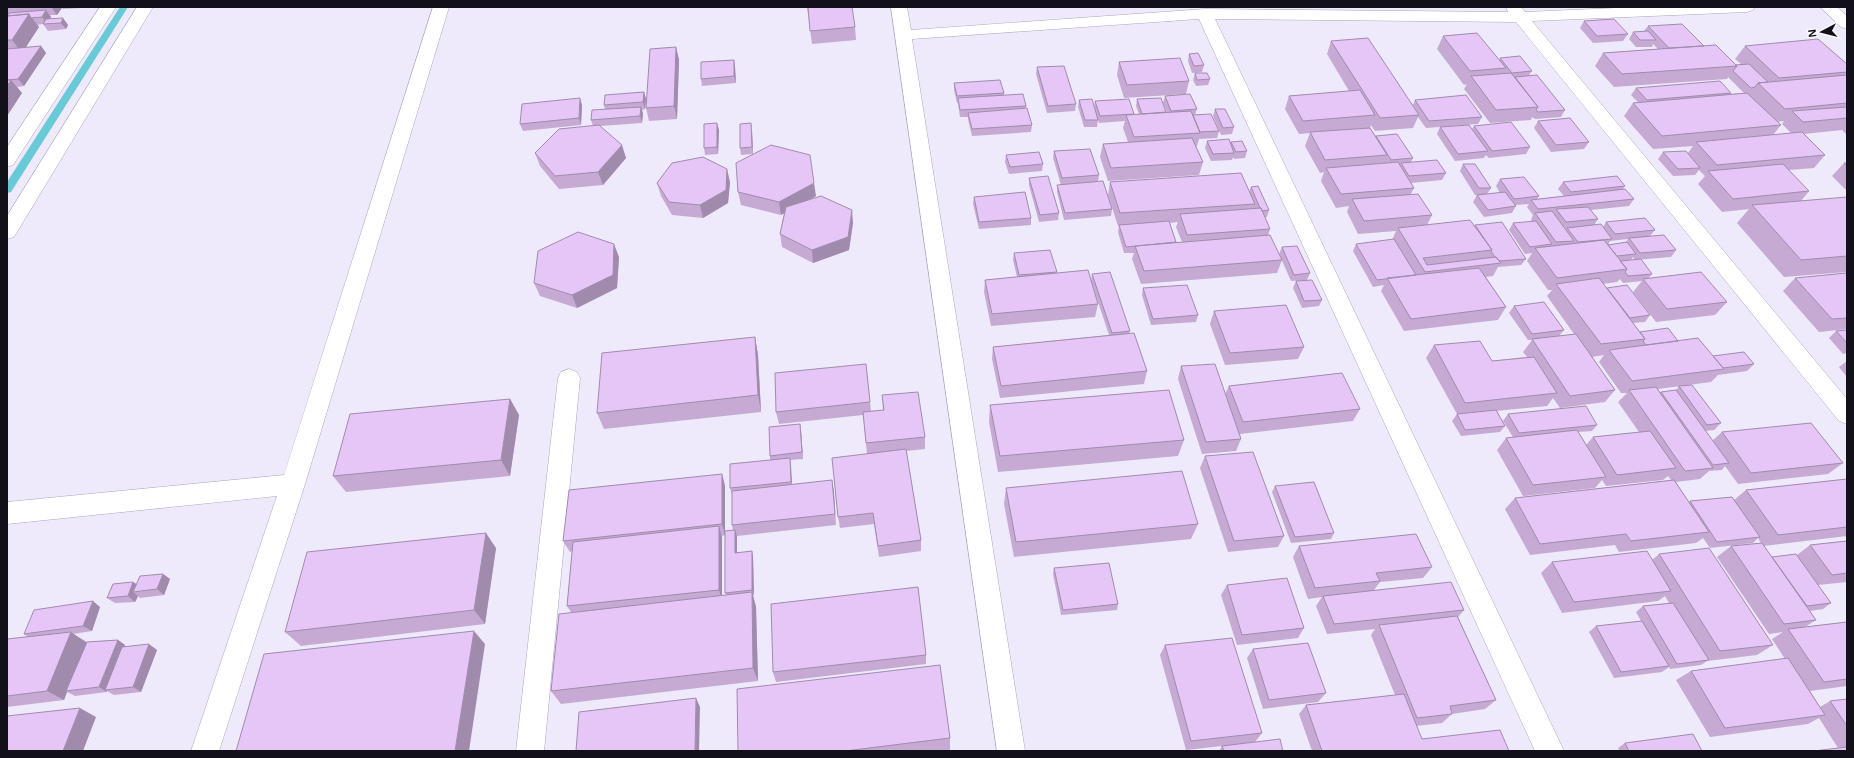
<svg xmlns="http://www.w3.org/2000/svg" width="1854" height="758" viewBox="0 0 1854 758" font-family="Helvetica,sans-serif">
<rect width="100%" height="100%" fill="#eeeafb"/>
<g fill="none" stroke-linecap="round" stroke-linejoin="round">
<path fill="#68c9d7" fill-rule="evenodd" d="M120 7H128L11 192 7 193V182Z"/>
<defs>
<path id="minor" d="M100 7H116L13 165 7 167V147Z
M137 7H153L14 237 7 239V216Z
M433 7H449L305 484 219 751H191L277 496 7 524V502L284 475Z
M891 7H907L911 30 1205 9 1508 12 1506 7H1521L1525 12 1639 7H1755L1753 10 1747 12 1532 21 1847 399V424L1839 421 1516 22 1215 19 1564 751H1535L1199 19 912 39 1025 751H997Z
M1820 7H1837L1847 16V29L1841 27Z
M569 369 577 372 580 378 544 751H516L558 378 561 372Z"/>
</defs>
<use href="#minor" stroke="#aca6c0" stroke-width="1"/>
<use href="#minor" fill="#fff" fill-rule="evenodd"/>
</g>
<path fill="#c6aad4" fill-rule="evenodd" d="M7 7H82V8L63 9 62 8 57 15H50L51 17 50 19 68 25 66 29 48 31 43 24 37 25 39 27 26 47 41 46 46 53 24 86 17 87 22 93 7 116Z
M807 7 855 27 856 40 812 44Z
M1584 21 1628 34 1623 41 1593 43 1580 28Z
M1648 26 1704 46 1735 65 1741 64 1735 59 1745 46 1847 64V135L1842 130 1804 134 1825 155 1814 168 1789 170 1809 191 1801 201 1847 197V272L1784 277 1737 223 1749 209 1722 212 1698 184 1705 176 1699 170 1695 175 1673 176 1658 159 1663 152 1688 153 1693 146 1653 149 1624 116 1633 103 1638 102 1631 95 1636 88 1731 93 1730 94 1744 93 1728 77 1727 79 1614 87 1595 66 1603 53 1658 49 1653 44 1652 47H1636L1629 39 1633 32 1644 31ZM1784 121 1782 124 1791 133 1773 135 1781 125 1777 122Z
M1443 36 1499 60 1500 58 1532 71 1529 75 1565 110 1561 117 1535 119 1532 117 1531 120 1490 123 1464 89 1467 84 1464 85 1437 49Z
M1331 41 1413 105 1415 100 1482 117 1478 124 1426 128 1418 117 1413 128 1375 131 1371 125 1370 128 1376 136 1413 158 1411 162 1446 173 1442 180 1411 183 1414 188 1411 194 1432 215 1427 225H1475L1526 259 1521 265 1498 267 1493 276 1486 277 1506 307 1498 320 1404 331 1381 291 1384 285 1373 287 1353 251 1356 244 1392 240 1396 231 1358 234 1347 212 1349 206 1336 208 1321 181 1324 172 1320 173 1305 146 1310 133 1299 134 1285 109 1289 96 1349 91 1327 54Z
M676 47 679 60 677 119 649 121 646 108Z
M1189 54 1204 65 1202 72 1192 73 1188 61Z
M734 60 735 67 736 83 702 86 701 79Z
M1119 62 1189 81 1186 94 1124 98 1117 75Z
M1037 67 1076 104 1075 111 1047 113 1036 74Z
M1195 73 1210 79 1208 85 1196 86 1193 80Z
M954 83 1004 93V95L1026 106V108L1032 125 1031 132 972 136 968 119V117H960L958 103H957L954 90Z
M644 92 646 99 645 109 642 110 643 114 642 123 600 126 626 158 603 185 559 189 540 166 535 153 593 126 591 120 605 109 604 105Z
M1165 96 1197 109 1195 115 1219 131 1217 138 1199 139 1197 146H1196L1203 162 1199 175 1108 181 1100 157 1103 144 1128 142 1123 128 1125 121 1099 123 1094 108 1095 101 1134 114H1139L1136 106 1137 99 1166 112H1167L1163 103Z
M1079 100 1098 120 1097 127H1084L1078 107Z
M582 105 581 125 523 131 520 124Z
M1215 109 1234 127 1232 134 1221 135 1213 116Z
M1538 121 1589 142 1584 149 1551 152 1534 128Z
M1474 126 1530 147 1526 154 1489 158 1486 155 1484 158 1455 161 1437 134 1440 127 1472 129Z
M719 130 718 154 705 155 704 148Z
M752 130 753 154 741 155 740 148Z
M1207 141 1231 144V142L1247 151 1245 158 1234 159 1233 157 1232 160 1211 161 1205 148Z
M1054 151 1099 175 1098 182 1112 209 1111 216 1064 220 1057 192V185H1061L1053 158Z
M1006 155 1043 164 1042 171 1009 174 1005 162Z
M1844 163H1847V191L1832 176Z
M1463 164 1491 188 1487 194 1500 193 1496 186 1500 179 1539 196 1537 199 1564 196 1558 189 1563 182 1625 186 1623 189 1634 199 1629 206 1591 210 1598 219 1594 225 1603 227 1606 222 1655 230 1650 236 1676 250 1671 257 1635 260 1633 257 1631 260 1652 274 1648 279 1727 302 1715 315 1656 322 1633 292 1642 281 1623 283 1620 279 1617 282 1603 284 1606 288 1650 315 1645 322 1633 323 1640 332 1678 341 1713 356 1754 364 1747 371 1718 375 1711 382 1658 389 1660 392H1661L1676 390 1679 386 1721 423 1714 430 1705 431 1712 441 1722 432 1843 463 1828 474 1738 484 1725 466 1722 470 1709 471 1700 479 1676 482 1689 502 1690 501 1734 500 1746 490 1847 479V536L1764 546 1772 557 1797 555 1810 545 1847 541V582L1818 585 1831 603 1823 609 1810 611 1816 620 1805 627 1847 622V686L1810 691 1820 707 1830 701 1847 699V751L1838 748 1819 718 1808 724 1710 737 1676 680 1691 671 1785 659 1772 639 1783 632 1769 634 1717 557 1731 546 1761 543 1758 538 1753 543 1710 548 1703 538 1696 543 1619 552 1615 545 1530 555 1505 509 1515 498 1671 480 1668 476 1663 480 1606 486 1602 480 1595 488 1523 496 1497 450 1506 438 1513 437 1503 421 1508 414 1597 425 1592 431 1578 432 1586 445 1593 437 1639 432 1618 402 1627 393H1621L1599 362 1604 355 1592 357 1615 390 1605 402 1560 408 1553 398 1547 406 1496 411 1505 426 1500 432 1461 436 1452 421 1457 414 1426 358 1434 345 1492 361 1527 357 1523 352 1532 340H1528L1509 313 1514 306 1564 330 1559 336 1574 334 1547 296 1552 290H1548L1527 261 1532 253 1525 254 1509 230 1513 223 1532 222 1531 220 1533 215 1527 207 1529 204 1515 205 1516 206 1512 213 1484 217 1473 202 1477 195H1475L1460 171ZM1628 239 1626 242 1608 245 1610 241Z
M1029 178 1059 213 1058 220 1039 222 1029 185Z
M730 182 728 203 703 218 672 215 661 196 657 183Z
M1110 182 1249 192 1251 187 1269 210 1267 217H1265L1270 229 1268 235 1282 260 1277 273 1141 284 1132 259 1134 253H1124L1118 232 1119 226H1118L1108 195ZM1178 222 1176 227 1182 242H1176L1169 223Z
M738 192 816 196 811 199 853 223 849 250 813 263 782 247 780 234 784 213 781 215 741 205Z
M974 197 1031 218V225L979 229 973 204Z
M1282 247 1310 273 1307 280 1291 281 1279 254Z
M1014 253 1057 272V273L1098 304 1095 317 991 326 984 292 985 280 1017 277 1013 260Z
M619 257 617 288 577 308 540 296 534 283Z
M1847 273V329L1819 332 1783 291 1795 278Z
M1092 274 1130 331 1129 333 1147 371 1144 384 1000 398 992 359 993 347 1109 335 1091 281Z
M1296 281 1322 300 1319 306 1302 308 1293 288Z
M1143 288 1198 315 1196 322 1151 325 1142 295Z
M1214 311 1304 347 1298 359 1225 365 1210 324Z
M1847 330V353L1843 354 1829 338 1836 331Z
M755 337 758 355 761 412 604 429 597 413Z
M1847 361V377L1839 367Z
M1181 366 1225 394 1229 386 1360 409 1353 421 1240 434 1241 439 1236 451 1202 454 1178 379Z
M882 395 925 437V449L906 451 921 540V551L879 557 874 524 840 528 838 517 867 454 863 415 779 424 776 412 870 402 871 411 883 410Z
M510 399 519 415 510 476 346 492 333 476Z
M990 405 1184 440 1178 456 998 472 989 422Z
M800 424 801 431 803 459 790 460 792 485 832 480 836 525 737 536V553L752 551 753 557 754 595H753L756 607 758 681 561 704 551 691 571 612 567 606 572 551 570 552 563 541 722 474 725 486V531L733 530 732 525V494L730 488 770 460V456ZM725 535V593L726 595H722V536Z
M1205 456 1284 536 1278 547 1228 552 1200 468Z
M1275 486 1334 533 1331 539 1291 543 1272 492Z
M1006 488 1198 524 1191 539 1014 557 1004 504Z
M1299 546 1432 567 1423 578 1380 582 1374 590 1464 610 1458 617 1496 700 1485 709 1452 714 1442 723 1416 726 1422 739 1509 751H1312L1299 714 1306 705 1395 695 1371 635 1375 629 1327 634 1316 606 1322 597 1308 599 1293 557Z
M496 548 485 624 301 646 285 632Z
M1659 554 1773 645 1757 655 1707 661 1701 665 1670 669 1669 667 1662 672 1614 678 1589 632 1596 626 1641 621 1636 612 1643 606 1669 603 1665 596 1658 601 1562 613 1541 573 1552 562 1652 560Z
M1054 568 1118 604 1117 610 1061 615 1053 574Z
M163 574 170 579 164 595 140 598 138 596 135 602 115 603 107 598 133 582 136 584Z
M1227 585 1304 628 1298 638 1237 645 1221 595Z
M100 607 92 631 73 634 87 642 118 640 125 645V647L157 650 141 692 114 695 107 691V692L75 696 67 692 64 700 7 707V639L28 637 24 634Z
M1165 645 1262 733 1255 742 1283 751H1219L1222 746 1186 750 1160 655Z
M1253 649 1326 693 1318 702 1263 709 1247 658Z
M926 655V664L776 682 773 672Z
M950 738V750L940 751H738Z
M1625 743 1702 751H1620L1618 748Z"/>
<path fill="#a18bad" d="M51 7H61L62 8 57 15Z
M46 10 51 17 47 24 42 17Z
M29 14 39 27 22 53 12 40Z
M63 18 68 25 66 29 61 23Z
M41 46 46 53 24 86 18 79Z
M676 47 679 60 677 119 674 106Z
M734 60 735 67 736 83 734 76Z
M11 80 22 93 7 116V86Z
M644 92 646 99 645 109 643 102Z
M580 98 582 105 581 125 579 118Z
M641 107 643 114 642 123 640 116Z
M717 123 719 130 718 154 717 147Z
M751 123 752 130 753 154 752 147Z
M622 145 626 158 603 185 598 172Z
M727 169 730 182 728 203 703 218 700 205Z
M814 183 816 196 781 215 779 202Z
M852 210 853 223 849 250 813 263 812 250Z
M614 244 619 257 617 288 577 308 572 295Z
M755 337 758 355 761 412 758 395Z
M510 399 519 415 510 476 501 460Z
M800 424 801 431 803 459 802 452Z
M790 458 791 464 792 488 791 482Z
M722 474 725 486V535L722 524Z
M832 480 834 492 836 525 835 514Z
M719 526 722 538V600L719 590Z
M735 530 737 536V559L735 553Z
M486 533 496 548 485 624 474 610Z
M752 551 753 557 754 595 752 590Z
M163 574 170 579 164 595 157 589Z
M133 582 141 587 133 592 138 596 135 602 128 596Z
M752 592 756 607 758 681 753 668Z
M93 601 100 607 92 631 83 626Z
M474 631 485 644 469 751H455Z
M71 632 87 643 66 691 67 692 64 700 47 691Z
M118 640 125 645 108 690H105L107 691V692L99 687Z
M149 644 157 650 141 692 133 687Z
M696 698 700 707 699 751H695Z
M80 708 96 717 83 751H63Z"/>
<path fill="#e6c6f7" stroke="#a18bad" d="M808 7H852L855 27 810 31Z
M46 10 42 17 31 18 29 14 7 16 9 13Z
M29 14 12 40H7V16Z
M63 18 61 23 43 24 46 19Z
M1614 19 1628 34 1597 36 1584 21Z
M1682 24 1704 46 1669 48 1648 26Z
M1648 31 1656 40H1640L1633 32Z
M1477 33 1506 68 1470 71 1443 36Z
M1368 38 1419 115 1380 118 1331 41Z
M1818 39 1847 64V72L1779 78 1745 46Z
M1716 45 1737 66 1622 74 1603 53Z
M41 46 18 79 7 80V49Z
M676 47 674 106 646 108 650 49Z
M1198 53 1204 65 1194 66 1189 54Z
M1520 56 1532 71 1512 73 1500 58Z
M1180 58 1189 81 1127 85 1119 62Z
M734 60V76L701 79V62Z
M1749 64 1768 82 1758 83 1755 87 1751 88 1733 71 1737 66 1735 65Z
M1064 66 1076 104 1048 106 1037 67Z
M1195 73H1207L1210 79 1197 80Z
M1511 73 1538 107 1496 110 1471 76Z
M1537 75 1565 110 1538 112 1536 110 1538 107 1515 77Z
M1847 75V103L1785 109 1758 83Z
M7 80H11L7 86Z
M1000 80 1004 93 957 96 954 83Z
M1720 81 1731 93 1647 100 1636 88Z
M1360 90 1375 115 1303 121 1289 96Z
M644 92 643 102 604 105 605 95Z
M1747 93 1781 125 1662 136 1633 103Z
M1023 94 1026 106 960 110 958 98Z
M1190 94 1197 109 1171 111 1165 96Z
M1466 95 1482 117 1429 121 1415 100Z
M580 98 579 118 520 124 522 104Z
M1161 98 1166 112 1142 114 1137 99Z
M1092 99 1098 120H1085L1079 100Z
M1129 99 1134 114 1100 116 1095 101Z
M641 107 640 116 591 120 592 110Z
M1847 107V118L1803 122 1792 111Z
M1027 108 1032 125 972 129 968 113Z
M1215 109H1225L1234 127 1223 128Z
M1191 111 1200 133 1134 137 1126 115Z
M1211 114 1219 131 1200 132 1193 115Z
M1570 118 1589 142 1556 145 1538 121Z
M1511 122 1530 147 1492 151 1474 126Z
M717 123V147L704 148V124Z
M751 123 752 147 740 148V124Z
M599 125 622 145 598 172 555 176 535 153 559 129Z
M1469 125 1488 151 1458 154 1440 127Z
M1370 128 1387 155 1325 160 1310 132Z
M1802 132 1825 155 1717 165 1696 142Z
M1397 134 1413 158 1391 160 1376 136Z
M1192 138 1203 162 1111 168 1103 144Z
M1229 139 1234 153 1213 154 1207 141Z
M1242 141 1247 151 1236 152 1231 142Z
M771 145 810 155 814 183 779 202 738 192 736 163Z
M1090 149 1099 175 1062 178 1054 151Z
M1686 151 1700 168 1678 169 1663 152Z
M1039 152 1043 164 1010 167 1006 155Z
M703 157 727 169 726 190 700 205 669 202 657 183 672 163Z
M1437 160 1446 173 1409 176 1401 163Z
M1398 162 1414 188 1341 194 1326 168Z
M1844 163H1847V166Z
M1463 164H1475L1491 188H1479Z
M1783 164 1809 191 1733 199 1708 171Z
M1241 173 1255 204 1120 213 1110 182Z
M1048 176 1059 213 1040 215 1029 178Z
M1617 176 1625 186 1571 192 1563 182Z
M1524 177 1539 196 1514 199 1500 179Z
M1103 181 1112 209 1065 213 1057 185Z
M1258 186 1269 210 1262 211 1261 208H1260L1251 187Z
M1625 189 1634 199 1538 209 1531 200Z
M1025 192 1031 218 979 222 974 197Z
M1505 192 1516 206 1488 210 1477 195Z
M1418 194 1432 215 1364 221 1352 199Z
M821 196 852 210 848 237 812 250 780 234 786 207Z
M1847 197V256L1801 260 1752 205Z
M1588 207 1598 219 1566 222 1556 209Z
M1261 208 1270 229 1187 235 1180 214Z
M1552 211 1574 241 1556 242 1535 213Z
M1645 218 1655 230 1615 234 1606 222Z
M1470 220 1492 250 1423 258 1427 265 1496 257 1501 263 1425 272 1398 228Z
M1169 221 1176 242 1126 247 1119 225Z
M1536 221 1552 244 1530 247 1513 223Z
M1502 222 1526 259 1499 261 1496 257H1495L1491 251 1492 250 1475 225Z
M1601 224 1612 239 1578 242 1567 228Z
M578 232 614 244 613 275 572 295 534 283 538 251Z
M1270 235 1282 260 1144 271 1135 246Z
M1664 235 1676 250 1640 253 1629 238Z
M1394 239 1416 275 1377 280 1356 244Z
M1604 240 1627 269 1557 278 1535 248Z
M1627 242 1636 254 1617 256 1608 245Z
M1297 246 1310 273 1294 275 1282 247Z
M1050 250 1057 272 1019 275 1014 253Z
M1641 259 1652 274 1628 276 1625 272 1627 269 1620 261Z
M1479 268 1506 307 1411 319 1387 278Z
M1088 270 1098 304 992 314 985 280Z
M1110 272 1130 331 1112 333 1092 274Z
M1701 272 1727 302 1667 309 1643 279Z
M1847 273V318L1832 319 1795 278Z
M1599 278 1645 339 1601 344 1556 284Z
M1312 280 1322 300 1304 301 1296 281Z
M1187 285 1198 315 1153 319 1143 288Z
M1627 285 1650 315 1630 318 1607 288Z
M1544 302 1564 330 1532 334 1514 306Z
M1286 305 1304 347 1230 353 1214 311Z
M1668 328 1678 341 1646 345 1643 341 1645 339 1640 332Z
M1847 330V343L1836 331Z
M1134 333 1147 371 1001 386 993 347Z
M1576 334 1615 390 1570 396 1532 339Z
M755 337 758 395 597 413 602 353Z
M1698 338 1724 369 1632 381 1609 350Z
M1480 341 1492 361 1534 357 1557 393 1465 403 1434 345Z
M1744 352 1754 364 1723 368 1713 356Z
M866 364 870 402 776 412 775 373Z
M1215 364 1241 439 1206 442 1181 366Z
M1342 373 1360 409 1243 422 1229 386Z
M1692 385 1721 423 1707 425 1679 386Z
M1656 387 1713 468 1685 471 1629 390Z
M1169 390 1184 440 1000 456 990 405Z
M1676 390 1729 463 1713 465 1661 392Z
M918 392 925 437 866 443 863 412 884 410 882 395Z
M510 399 501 460 333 476 350 414Z
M1586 406 1597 425 1519 433 1508 414Z
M1496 410 1505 426 1465 430 1457 414Z
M1811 423 1843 463 1751 473 1722 432Z
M800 424 802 452 770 456 769 427Z
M1577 430 1606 477 1533 485 1506 438Z
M1650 431 1676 468 1617 475 1593 437Z
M906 449 921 540 878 546 873 513 838 517 832 458Z
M1253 452 1284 536 1234 541 1205 456Z
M790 458 791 482 730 488V464Z
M1182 471 1198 524 1016 542 1006 488Z
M722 474V524L563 541 569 490Z
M1847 479V527L1778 535 1746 490Z
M832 480 835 514 732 525V491Z
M1674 480 1709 532 1631 541 1626 534 1540 544 1515 498Z
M1314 482 1334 533 1295 537 1275 486Z
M1732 497 1760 537 1717 542 1690 501Z
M719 526V590L567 606 573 542Z
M735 530V553L752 551V590L725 593V531Z
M486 533 474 610 285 632 307 552Z
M1416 534 1432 567 1376 573 1380 581 1315 588 1299 546Z
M1847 541V573L1832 575 1810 545Z
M1762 543 1816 620 1784 624 1731 546Z
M1709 548 1773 645 1720 651 1659 554Z
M1647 551 1671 591 1574 602 1552 562Z
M1796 554 1831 603 1807 606 1772 557Z
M1109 563 1118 604 1063 610 1054 568Z
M163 574 157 589 133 592 140 576Z
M1287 578 1304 628 1242 635 1227 585Z
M133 582 128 596 107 598 113 584Z
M1451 582 1464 610 1334 624 1323 596Z
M918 587 926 655 773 672 771 604Z
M752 592 753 668 551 691 559 614Z
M93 601 83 626 24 634 34 610Z
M1673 603 1709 660 1677 664 1643 606Z
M1457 616 1496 700 1450 706 1452 714 1417 718 1379 625Z
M1642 621 1669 666 1621 672 1596 626Z
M1847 622V679L1824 682 1788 629Z
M474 631 455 751H236L264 654Z
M71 632 47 691 7 696V639Z
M1232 638 1262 733 1191 741 1165 645Z
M118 640 99 687 66 691 87 642Z
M1308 643 1326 693 1269 700 1253 649Z
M149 644 133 687 105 690 122 647Z
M1788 658 1825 715 1725 728 1691 671Z
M940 665 950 738 845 751H738L737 689Z
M1404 694 1422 739 1500 730 1509 751H1322L1306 705Z
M696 698 695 751H576L579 712Z
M1847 699V726L1830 701Z
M80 708 63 751H7V716Z
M1693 734 1702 751H1629L1625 743Z
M1280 739 1283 751H1224L1222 746Z
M1847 747V751H1814Z"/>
<rect width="1854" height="758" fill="none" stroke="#121019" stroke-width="16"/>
<g transform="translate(1822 32) rotate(263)" stroke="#faf9ff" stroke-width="3" paint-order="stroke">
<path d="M0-3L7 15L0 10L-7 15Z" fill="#121019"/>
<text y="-6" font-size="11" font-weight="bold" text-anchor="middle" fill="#121019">N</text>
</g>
</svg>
